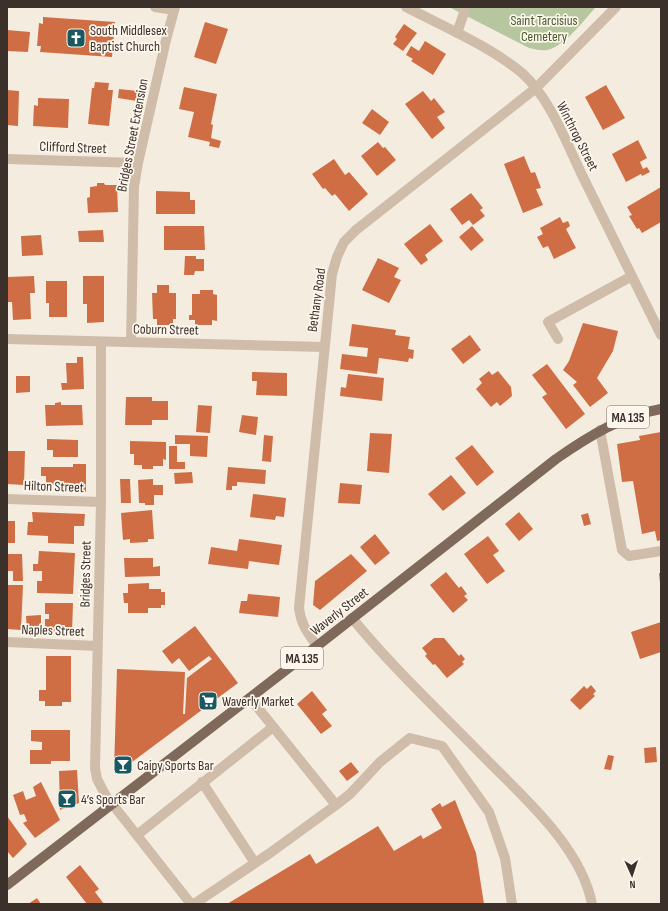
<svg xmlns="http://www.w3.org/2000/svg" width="668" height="911" viewBox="0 0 668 911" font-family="'Sofia Sans Condensed',sans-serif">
<rect width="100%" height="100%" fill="#f5ece0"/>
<path fill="#b6c69e" d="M449 7H596C584 20 564 47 547 50 541 51 535 49 529 48Z"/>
<path fill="#cf6e44" d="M43 17 115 22 112 57 40 52 41 46H37L39 23 43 24Z
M205 22 228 29 216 64 194 57Z
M404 24 417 33 403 51 393 44 397 39 395 37Z
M7 30 30 32 28 52 7 51Z
M425 41 446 54 433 75 411 61 413 59 406 55 411 46 419 51Z
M95 82 109 83 108 90H113L109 126 88 124 92 88H94Z
M606 85 625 118 603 130 585 97Z
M184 87 217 94 211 124 213 125 211 138 221 141 219 148 209 146 210 142 188 137 194 112 179 109Z
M119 89 138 91 137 101 118 98Z
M7 90 19 91 18 126 7 125Z
M423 91 431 101 434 98 445 112 437 117 445 128 432 139 405 104Z
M38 98 69 99 68 128 33 126 34 105 38 106Z
M372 109 389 122 380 135 362 123Z
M638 140 647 158 640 162 643 169 647 167 650 172 642 176 641 174 626 182 612 154Z
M378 142 383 148 385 147 396 160 377 176 361 156Z
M524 156 531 173 535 172 541 188 536 189 543 205 523 213 504 164Z
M334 159 345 175 349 172 368 194 349 211 335 194 332 196 325 188 323 189 312 174Z
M97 183H104L105 185H117L118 212 88 213 87 198 90 197V187L97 186Z
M661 187V222L642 233 639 228 637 229 629 216 632 215 627 207Z
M156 191 190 192V200H195V214H156Z
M471 193 483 208 480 210 485 216 473 225 469 220 462 225 450 209Z
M560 217 563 223 568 221 570 226 566 229 576 248 554 259 548 246 543 248 537 237 543 234 540 228Z
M430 224 443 241 425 255 428 260 421 265 404 244Z
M164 226H204L205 250H164Z
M472 226 484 240 471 251 459 237Z
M103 230 104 242H79L78 231Z
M41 235 43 255 22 256 21 236Z
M185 256H196V259H204V271H195L194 275H184Z
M378 258 399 268 394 277 401 280 389 303 362 290Z
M34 276 35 293H30L31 319 13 320 12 302H7V277Z
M83 276H104V322L87 323V304H83Z
M46 281H67V317H49V303H46Z
M157 285H169V293H176V319H173V325H157V319H153L152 293H157Z
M200 290H213V294L217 295V321L212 320V325H195V320H189V315H192V294H200Z
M583 323 618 331 613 351 597 378 608 393 590 407 573 385 577 382 563 370 569 361Z
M352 324 396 330 395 335 410 337 408 349 414 350 413 359 409 358 408 362 379 358 377 374 340 369 342 354 367 357 368 348 349 346Z
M470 335 481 350 463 364 451 349Z
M77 357H83L84 389 62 390 61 383H67L66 363H77Z
M547 364 585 414 566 429 542 397 547 394 532 375Z
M489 371 492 375 498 371 511 387 512 396 500 406 497 402 491 407 476 389 482 383 479 379Z
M252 372 287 373V396L256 395 257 381H252Z
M348 374 384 378 382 401 340 396 341 387 346 388Z
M16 376H30V392L16 393Z
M126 397H152V401H168V420H152V425H125Z
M61 402V405H82L83 425 46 426 45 405H55V403Z
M198 405 212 406 210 433 196 432Z
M242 415 258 417 256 435 239 432Z
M661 432V540L657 541 655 531 642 534 633 481 622 482 617 444 640 440 639 436Z
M370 433 392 434 389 473 367 471Z
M175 435 208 436 207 457 190 456V444H175Z
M264 435 273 436 271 462 262 461Z
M47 439 78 440V457H53V450H47Z
M130 441 166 442V460L163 459V466H153V469H142V465H134V454H130Z
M472 445 494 472 477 486 455 458Z
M169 446H177V462H185V469H169Z
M7 451H25L24 485 7 484Z
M73 464H86V492H55V485H46V476H41V467H73Z
M228 467 266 470 265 484 237 482V486H232V490H226Z
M192 472 193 483 175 484 174 473Z
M451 475 466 493 443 511 428 494Z
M120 479H130L131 503H121Z
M153 479V485H163V495H154V505H145V503H139L138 480Z
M340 483 362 485 360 504 338 503Z
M253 494 286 498 284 517 276 516 275 520 250 517Z
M152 510 154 539H148V542L130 543V539L123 540 121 513Z
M32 512 85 514 84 526H74V544L48 543V536L27 535 28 522H33Z
M519 512 533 529 519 541 505 524Z
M588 513 591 524 584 526 581 515Z
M7 521H15V543H7Z
M375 534 390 553 375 565 360 547Z
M488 536 499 551 493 555 505 571 487 584 464 554Z
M239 539 282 545 279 565 249 561 248 569 208 564 211 547 237 551Z
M39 551 75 553 73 594 37 593V581H42V571H33V564H38Z
M7 554H22L23 581H13V571H7Z
M351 554 367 571 320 610 313 605 315 581Z
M124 558H153V567L160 566V576L125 577Z
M446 572 459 588 461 586 467 594 464 596 468 600 453 613 430 585Z
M659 573H661V583H660Z
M149 583V589H161V592H165V605H161V608H148V613H128V603H124L123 593H128V584Z
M7 585H23L21 630 7 629Z
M248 594 280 597 278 617 239 613 241 601H247Z
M45 603H73L72 633H45V619H49V614H45Z
M41 615V632L27 633 26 616Z
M661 622V652L640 659 631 632Z
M195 626 238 683 116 774 114 771 117 669 185 672 183 714H185L187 678 212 659 209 656 189 671 179 658 172 664 162 651Z
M434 638H444L459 656 461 654 465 659 462 662 464 664 447 678 435 664 433 665 425 656 427 654 422 648Z
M46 656H71V702H62V706H45V701H39V690H46Z
M591 685 596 691 593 694 595 696 580 710 570 700 584 686 587 689Z
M312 691 327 710 322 714 332 726 321 734 297 704Z
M31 730H70V761H51V764H30V750H42V742L31 741Z
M656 747 657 762 645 763 644 748Z
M608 755 614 756 611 770 604 769Z
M351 762 359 772 347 781 339 771Z
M77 770 79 803 60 810 59 771Z
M41 782 60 820 35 838 23 823 27 821 24 814 20 815 13 795 23 791 26 800 36 796 33 787Z
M455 800 476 853 484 904H227L310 854 316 864 378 826 394 851 421 835 423 839 442 828 431 809 440 803 442 807Z
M7 816 27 844 13 858 7 851Z
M80 865 99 889 95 892 104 904H87L66 877Z
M37 898 41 904H28Z"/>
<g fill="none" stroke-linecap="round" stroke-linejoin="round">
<path stroke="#cfbdaa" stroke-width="10" d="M155 7 174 10
M406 7C443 26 491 47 522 73 550 98 566 142 582 175 608 228 635 282 661 335
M457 33 466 7
M7 159 138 163
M7 339 324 347
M558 339 548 322 632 276
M101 342V502L95 768 97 779 106 796 191 904
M131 342 134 187 138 163 166 40 175 7
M600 430 622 550 629 556 661 551
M7 499 101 502
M352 618C392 667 438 710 482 755 522 796 581 846 592 904
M7 642 97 646
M317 646C308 633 301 625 299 608L332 274 337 257 344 242 356 230 536 88 616 7
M202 782 255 863
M336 805 350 794 380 762 410 738 442 746 489 812 505 858 512 904
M137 835 273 727
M194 904 270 853 336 805 250 698"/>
<path stroke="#7f695a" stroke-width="10" d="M7 885 317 646 556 459C589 436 621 416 661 409"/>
</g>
<defs>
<symbol id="church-square" viewBox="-11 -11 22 22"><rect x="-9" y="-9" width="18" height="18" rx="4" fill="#1b5961" stroke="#fcf6ed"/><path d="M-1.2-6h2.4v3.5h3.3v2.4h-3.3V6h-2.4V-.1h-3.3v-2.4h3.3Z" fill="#fff"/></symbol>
<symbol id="supermarket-square" viewBox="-11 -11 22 22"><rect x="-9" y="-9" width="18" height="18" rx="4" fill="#1b5961" stroke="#fcf6ed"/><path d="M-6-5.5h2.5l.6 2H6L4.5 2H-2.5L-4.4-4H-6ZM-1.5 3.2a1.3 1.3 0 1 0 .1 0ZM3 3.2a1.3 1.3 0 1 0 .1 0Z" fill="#fff"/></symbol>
<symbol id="bar-square" viewBox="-11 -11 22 22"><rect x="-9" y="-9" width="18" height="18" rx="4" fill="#1b5961" stroke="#fcf6ed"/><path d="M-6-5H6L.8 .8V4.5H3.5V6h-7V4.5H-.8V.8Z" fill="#fff"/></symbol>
</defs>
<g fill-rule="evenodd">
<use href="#church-square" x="65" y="27" width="22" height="22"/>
<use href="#supermarket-square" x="197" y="690" width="22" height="22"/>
<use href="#bar-square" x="112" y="754" width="22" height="22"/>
<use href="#bar-square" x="56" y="788" width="22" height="22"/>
</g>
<g text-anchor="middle" stroke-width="3.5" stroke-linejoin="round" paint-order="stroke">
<g fill="#fcf6ed" stroke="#766c64" stroke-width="1">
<rect x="607" y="406" width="42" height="22" rx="3"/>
<rect x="281" y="647" width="42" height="22" rx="3"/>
</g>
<g font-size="13" font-weight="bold" fill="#3c312a">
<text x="628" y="422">MA 135</text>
<text x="302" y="663">MA 135</text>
</g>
<g font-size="14" fill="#485c2c" stroke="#fcf6ed">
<text x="544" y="25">Saint Tarcisius<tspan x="544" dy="16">Cemetery</tspan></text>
</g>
<g font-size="14" fill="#3c312a" stroke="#fcf6ed" text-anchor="start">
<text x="90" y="35">South Middlesex<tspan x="90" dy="16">Baptist Church</tspan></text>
<text x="222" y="706">Waverly Market</text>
<text x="137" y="770">Caipy Sports Bar</text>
<text x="81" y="804">4’s Sports Bar</text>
</g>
<g font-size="14" fill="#3c312a" stroke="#fcf6ed">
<text transform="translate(132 135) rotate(-79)" y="5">Bridges Street Extension</text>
<text transform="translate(578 136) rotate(63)" y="5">Winthrop Street</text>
<text transform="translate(73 147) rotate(2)" y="5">Clifford Street</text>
<text transform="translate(316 300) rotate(-82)" y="5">Bethany Road</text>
<text transform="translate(166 329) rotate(1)" y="5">Coburn Street</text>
<text transform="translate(54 486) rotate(2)" y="5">Hilton Street</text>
<text transform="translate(85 574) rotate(-89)" y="5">Bridges Street</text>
<text transform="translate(339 611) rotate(-38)" y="5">Waverly Street</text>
<text transform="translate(53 630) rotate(2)" y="5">Naples Street</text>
</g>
</g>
<rect width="668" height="911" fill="none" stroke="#3c312a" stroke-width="16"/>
<g transform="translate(632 875) rotate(177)" stroke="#fcf6ed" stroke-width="3" paint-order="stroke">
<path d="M0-3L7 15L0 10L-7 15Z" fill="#3c312a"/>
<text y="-6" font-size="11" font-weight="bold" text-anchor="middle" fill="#3c312a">N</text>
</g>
</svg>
